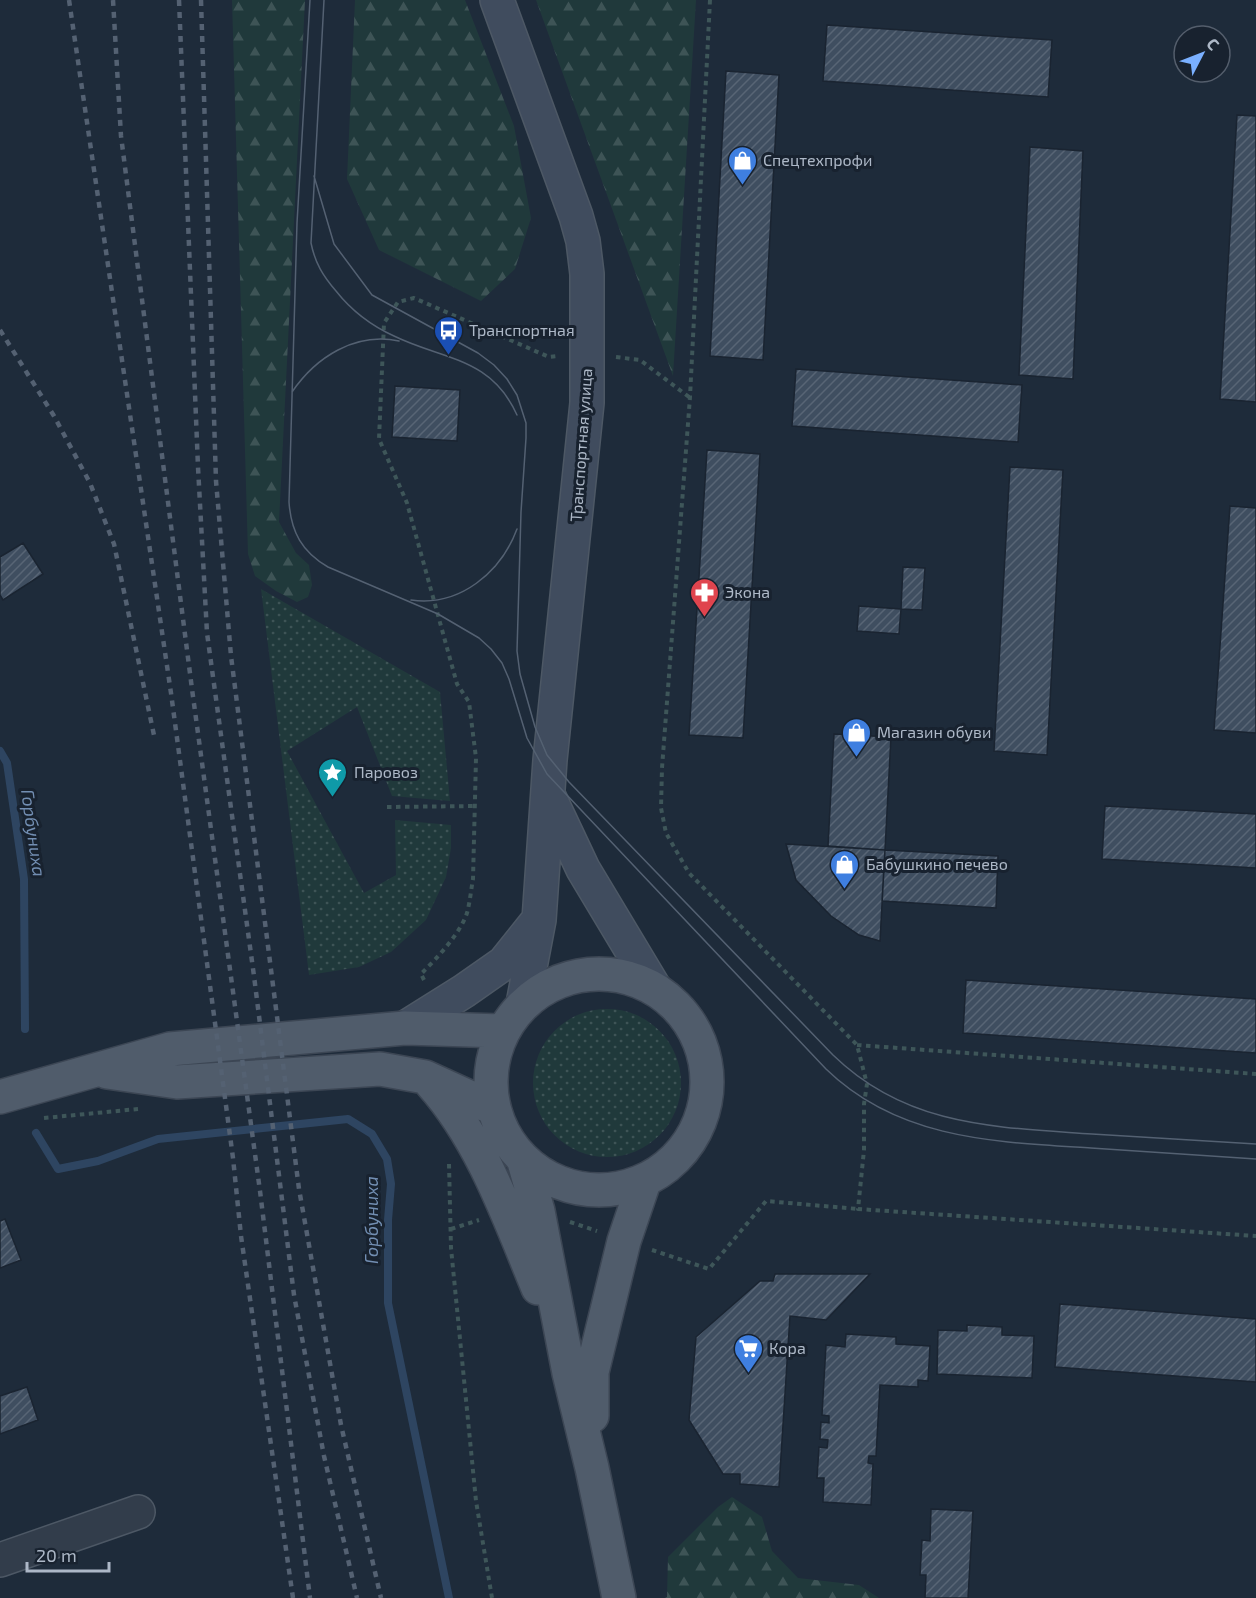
<svg xmlns="http://www.w3.org/2000/svg" width="1256" height="1598" viewBox="0 0 1256 1598" font-family="'Exo 2',sans-serif">
<defs>
<pattern id="grass-dots" width="8" height="8" patternUnits="userSpaceOnUse" patternTransform="scale(1.5)"><rect width="8" height="8" fill="#20393b"/><path d="M2 2h.1M6 6h.1" fill="none" stroke="#3e5456" stroke-width="1.8" stroke-linecap="round"/></pattern>
<pattern id="forest-firs" width="22" height="20" patternUnits="userSpaceOnUse" patternTransform="scale(1.5)"><rect width="22" height="20" fill="#20393b"/><path d="M5 1l3.5 6h-7zM16 11l3.5 6h-7z" fill="#3e5456"/></pattern>
<pattern id="building-hatch" width="6" height="6" patternUnits="userSpaceOnUse" patternTransform="scale(1.5)"><rect width="6" height="6" fill="#3f4e60"/><path d="M-1 1l2-2M0 6l6-6M5 7l2-2" fill="none" stroke="#586575"/></pattern>
</defs>
<rect width="100%" height="100%" fill="#1e2b3a"/>
<path fill="url(#grass-dots)" d="M261 589 440 692 450 801 392 796 357 707 287 751 364 893 396 875 395 820 451 825V848L446 877 426 920 391 952 359 967 309 975Z
M533 1083a74 74 0 1 1 148 0a74 74 0 1 1-148 0Z"/>
<path fill="url(#forest-firs)" d="M232 0H305L279 522 296 553 309 565 312 585 308 597 297 602 276 591 255 576 248 554Z
M355 0H465L514 126 531 218 515 269 481 301 379 250 347 179Z
M536 0H696L673 376Z
M732 1497 762 1517 772 1551 798 1578 859 1585 879 1598H665L667 1597 668 1557 718 1507Z"/>
<g fill="none" stroke-linecap="round" stroke-linejoin="round">
<path stroke="#2e4561" stroke-width="8" d="M0 751 7 763 24 879 25 1029
M36 1133 58 1169 98 1161 158 1139 348 1119 372 1134 387 1159 391 1184 388 1220V1303L449 1598"/>
</g>
<path fill="url(#building-hatch)" stroke="#1a2431" stroke-width="1.5" d="M827 25 1052 40 1048 97 823 81Z
M726 71 779 75 763 360 710 356Z
M1237 115 1256 116V402L1220 399Z
M1030 147 1083 151 1073 379 1019 375Z
M796 369 1022 385 1018 442 792 426Z
M395 386 460 390 457 441 392 437Z
M707 450 760 454 743 738 689 735Z
M1010 467 1063 470 1047 755 994 751Z
M1230 506 1256 508V733L1214 730Z
M23 543 43 574 3 600 0 595V557Z
M903 567 925 568 922 610 901 609Z
M859 606 901 609 899 634 857 631Z
M834 734 891 737 885 850 828 846Z
M1105 806 1256 814V868L1102 859Z
M786 844 885 850 880 941 859 935 831 916 796 880Z
M885 850 998 856 996 908 882 901Z
M966 980 1256 999V1053L963 1033Z
M5 1219 21 1260 0 1268V1221Z
M775 1274H870L826 1320 790 1316 779 1487 740 1484V1474H723L689 1420 696 1337 760 1281H773Z
M1060 1304 1256 1319V1382L1055 1367Z
M967 1325 1002 1327V1335L1034 1336 1032 1378 937 1374 938 1330 967 1331Z
M846 1334 896 1337V1344L930 1346 928 1381 918 1380V1387L880 1385 876 1456H869L868 1463 873 1464 871 1505 823 1502 824 1478H817L819 1447 827 1448 828 1440 820 1439 821 1422 829 1423V1416L822 1415 826 1345 845 1347Z
M27 1387 38 1420 0 1434V1396Z
M931 1509 973 1511 968 1598H925L926 1575H920L922 1540 930 1541Z"/>
<g fill="none" stroke-linecap="round" stroke-linejoin="round">
<defs>
<path id="street" d="M0 1560 138 1512"/>
<path id="secondary" d="M497 0 576 216 583 241 587 274V403L550 760 539 920 523 1004
M550 799 583 869 655 989
M405 1028 464 991 504 963 536 923"/>
<path id="primary" d="M491 1082a108 108 0 1 1 216 0a108 108 0 1 1-216 0Z
M107 1072 177 1082 380 1069 425 1077 493 1108
M431 1083C482 1140 509 1218 538 1288
M0 1097 170 1049 405 1028 502 1031
M524 1162 538 1211 569 1373 592 1468 619 1598
M592 1416V1372L624 1241 644 1182"/>
</defs>
<use href="#street" stroke="#4d5865" stroke-width="36"/>
<use href="#secondary" stroke="#4d5865" stroke-width="36"/>
<use href="#primary" stroke="#3c4654" stroke-width="36"/>
<path stroke="#3e5659" stroke-width="4" stroke-dasharray="4.5 4.5" stroke-linecap="butt" d="M710 0 690 397 662 768 661 808 666 833 689 873 857 1045 867 1084 864 1104V1150L858 1209 1256 1236
M616 357 640 360 689 397
M387 807 475 806
M424 980 421 974C437 958 460 934 467 913 470 902 471 890 473 879L476 758 469 702 457 684 407 503 379 439 384 323 398 302 414 298 549 357 558 356
M857 1045 1256 1074
M44 1118 138 1109
M449 1164 451 1248 476 1501 492 1598
M570 1222 597 1231
M451 1229 479 1220
M652 1250 709 1269 766 1201 858 1209"/>
<use href="#street" stroke="#323d4b" stroke-width="33"/>
<use href="#secondary" stroke="#404c5e" stroke-width="33"/>
<use href="#primary" stroke="#505c6b" stroke-width="33"/>
<path stroke="#546172" stroke-width="1.5" d="M310 0 297 223 289 502C291 532 302 552 328 567L438 614 479 638 491 649 502 663 509 679 527 738 547 774 826 1069C899 1140 996 1142 1091 1148 1146 1152 1201 1155 1256 1159
M324 0 311 243C315 263 323 276 336 291 351 310 372 326 394 336 443 360 491 357 517 415
M314 176 334 244 372 295 478 353 494 365 507 379 517 395 526 423V438L521 512 517 651 520 674 535 727 547 755 569 782 833 1055C907 1127 995 1127 1092 1134 1147 1137 1201 1141 1256 1144
M292 392C316 357 355 332 399 341
M411 600C460 607 501 572 517 529"/>
<path stroke="#546172" stroke-width="4.5" stroke-dasharray="6 6" stroke-linecap="butt" d="M69 0 171 693 233 1158 241 1236 293 1598
M113 0 121 136 192 689 260 1191 310 1598
M179 0 198 467 207 633 254 976 294 1295 324 1456 357 1598
M201 0 216 481 231 656 299 1189 341 1425 381 1598
M0 330 54 416 90 483 114 544 155 740"/>
</g>
<defs>
<symbol id="shop-pin" viewBox="-11 -11 22 30"><path d="M0 17L-7.5 6A9.5 9.5 0 1 1 7.5 6Z" fill="#3f7fe0" stroke="#18222f"/><path d="M-5-2.5h2.3a2.7 3.5 0 0 1 5.4 0H5L5.5 6h-11ZM-1.5-2.5h3a1.5 2.3 0 0 0-3 0Z" fill="#fff"/></symbol>
<symbol id="bus-pin" viewBox="-11 -11 22 30"><path d="M0 17L-7.5 6A9.5 9.5 0 1 1 7.5 6Z" fill="#1a4fb4" stroke="#18222f"/><path d="M-5-6H5V4H4V6H2V4H-2V6H-4V4H-5ZM-3.5-4V0h7V-4ZM-3.5 1.2v1.5H-2V1.2ZM2 1.2v1.5H3.5V1.2Z" fill="#fff"/></symbol>
<symbol id="pharmacy-pin" viewBox="-11 -11 22 30"><path d="M0 17L-7.5 6A9.5 9.5 0 1 1 7.5 6Z" fill="#e0444e" stroke="#18222f"/><path d="M-2-6h4v4h4v4h-4v4h-4v-4h-4v-4h4Z" fill="#fff"/></symbol>
<symbol id="sight-pin" viewBox="-11 -11 22 30"><path d="M0 17L-7.5 6A9.5 9.5 0 1 1 7.5 6Z" fill="#0f9aa8" stroke="#18222f"/><path d="M0-6L1.8-2.2L6-1.7L2.9 1.2L3.7 5.4L0 3.3L-3.7 5.4L-2.9 1.2L-6-1.7L-1.8-2.2Z" fill="#fff"/></symbol>
<symbol id="supermarket-pin" viewBox="-11 -11 22 30"><path d="M0 17L-7.5 6A9.5 9.5 0 1 1 7.5 6Z" fill="#3f7fe0" stroke="#18222f"/><path d="M-6-5.5h2.5l.6 2H6L4.5 2H-2.5L-4.4-4H-6ZM-1.5 3.2a1.3 1.3 0 1 0 .1 0ZM3 3.2a1.3 1.3 0 1 0 .1 0Z" fill="#fff"/></symbol>
</defs>
<g fill-rule="evenodd">
<use href="#shop-pin" x="726" y="144" width="33" height="45"/>
<use href="#bus-pin" x="432" y="314" width="33" height="45"/>
<use href="#pharmacy-pin" x="688" y="576" width="33" height="45"/>
<use href="#shop-pin" x="840" y="716" width="33" height="45"/>
<use href="#sight-pin" x="316" y="756" width="33" height="45"/>
<use href="#shop-pin" x="828" y="848" width="33" height="45"/>
<use href="#supermarket-pin" x="732" y="1332" width="33" height="45"/>
</g>
<g text-anchor="middle" stroke-width="6" stroke-linejoin="round" paint-order="stroke">
<g font-size="16" fill="#adb8c7" stroke="#18222f" text-anchor="start">
<text x="763" y="166">Спецтехпрофи</text>
<text x="469" y="336">Транспортная</text>
<text x="725" y="598">Экона</text>
<text x="877" y="738">Магазин обуви</text>
<text x="354" y="778">Паровоз</text>
<text x="866" y="870">Бабушкино печево</text>
<text x="769" y="1354">Кора</text>
</g>
<g font-size="16" fill="#adb8c7" stroke="#18222f">
<text transform="translate(581 445) rotate(-86)" y="6">Транспортная улица</text>
</g>
<g font-size="18" font-style="italic" fill="#728eb2" stroke="#18222f">
<text transform="translate(33 833) rotate(82)" y="6">Горбуниха</text>
<text transform="translate(372 1220) rotate(-90)" y="6">Горбуниха</text>
</g>
</g>
<g transform="translate(1202 54) rotate(48)"><circle r="28" fill="#18222f" stroke="#545e6c" stroke-width="1.5"/>
<path d="M0-4.5L10 22L0 15L-10 22Z" fill="#7ab0ff"/>
<text y="-9" font-size="16" font-weight="bold" text-anchor="middle" fill="#adb8c7">С</text>
</g>
<path d="M27 1562v9h82v-9" fill="none" stroke="#adb8c7" stroke-width="3"/>
<text x="36" y="1562" font-size="18" fill="#adb8c7" stroke="#18222f" stroke-width="4.5" paint-order="stroke">20 m</text>
</svg>
